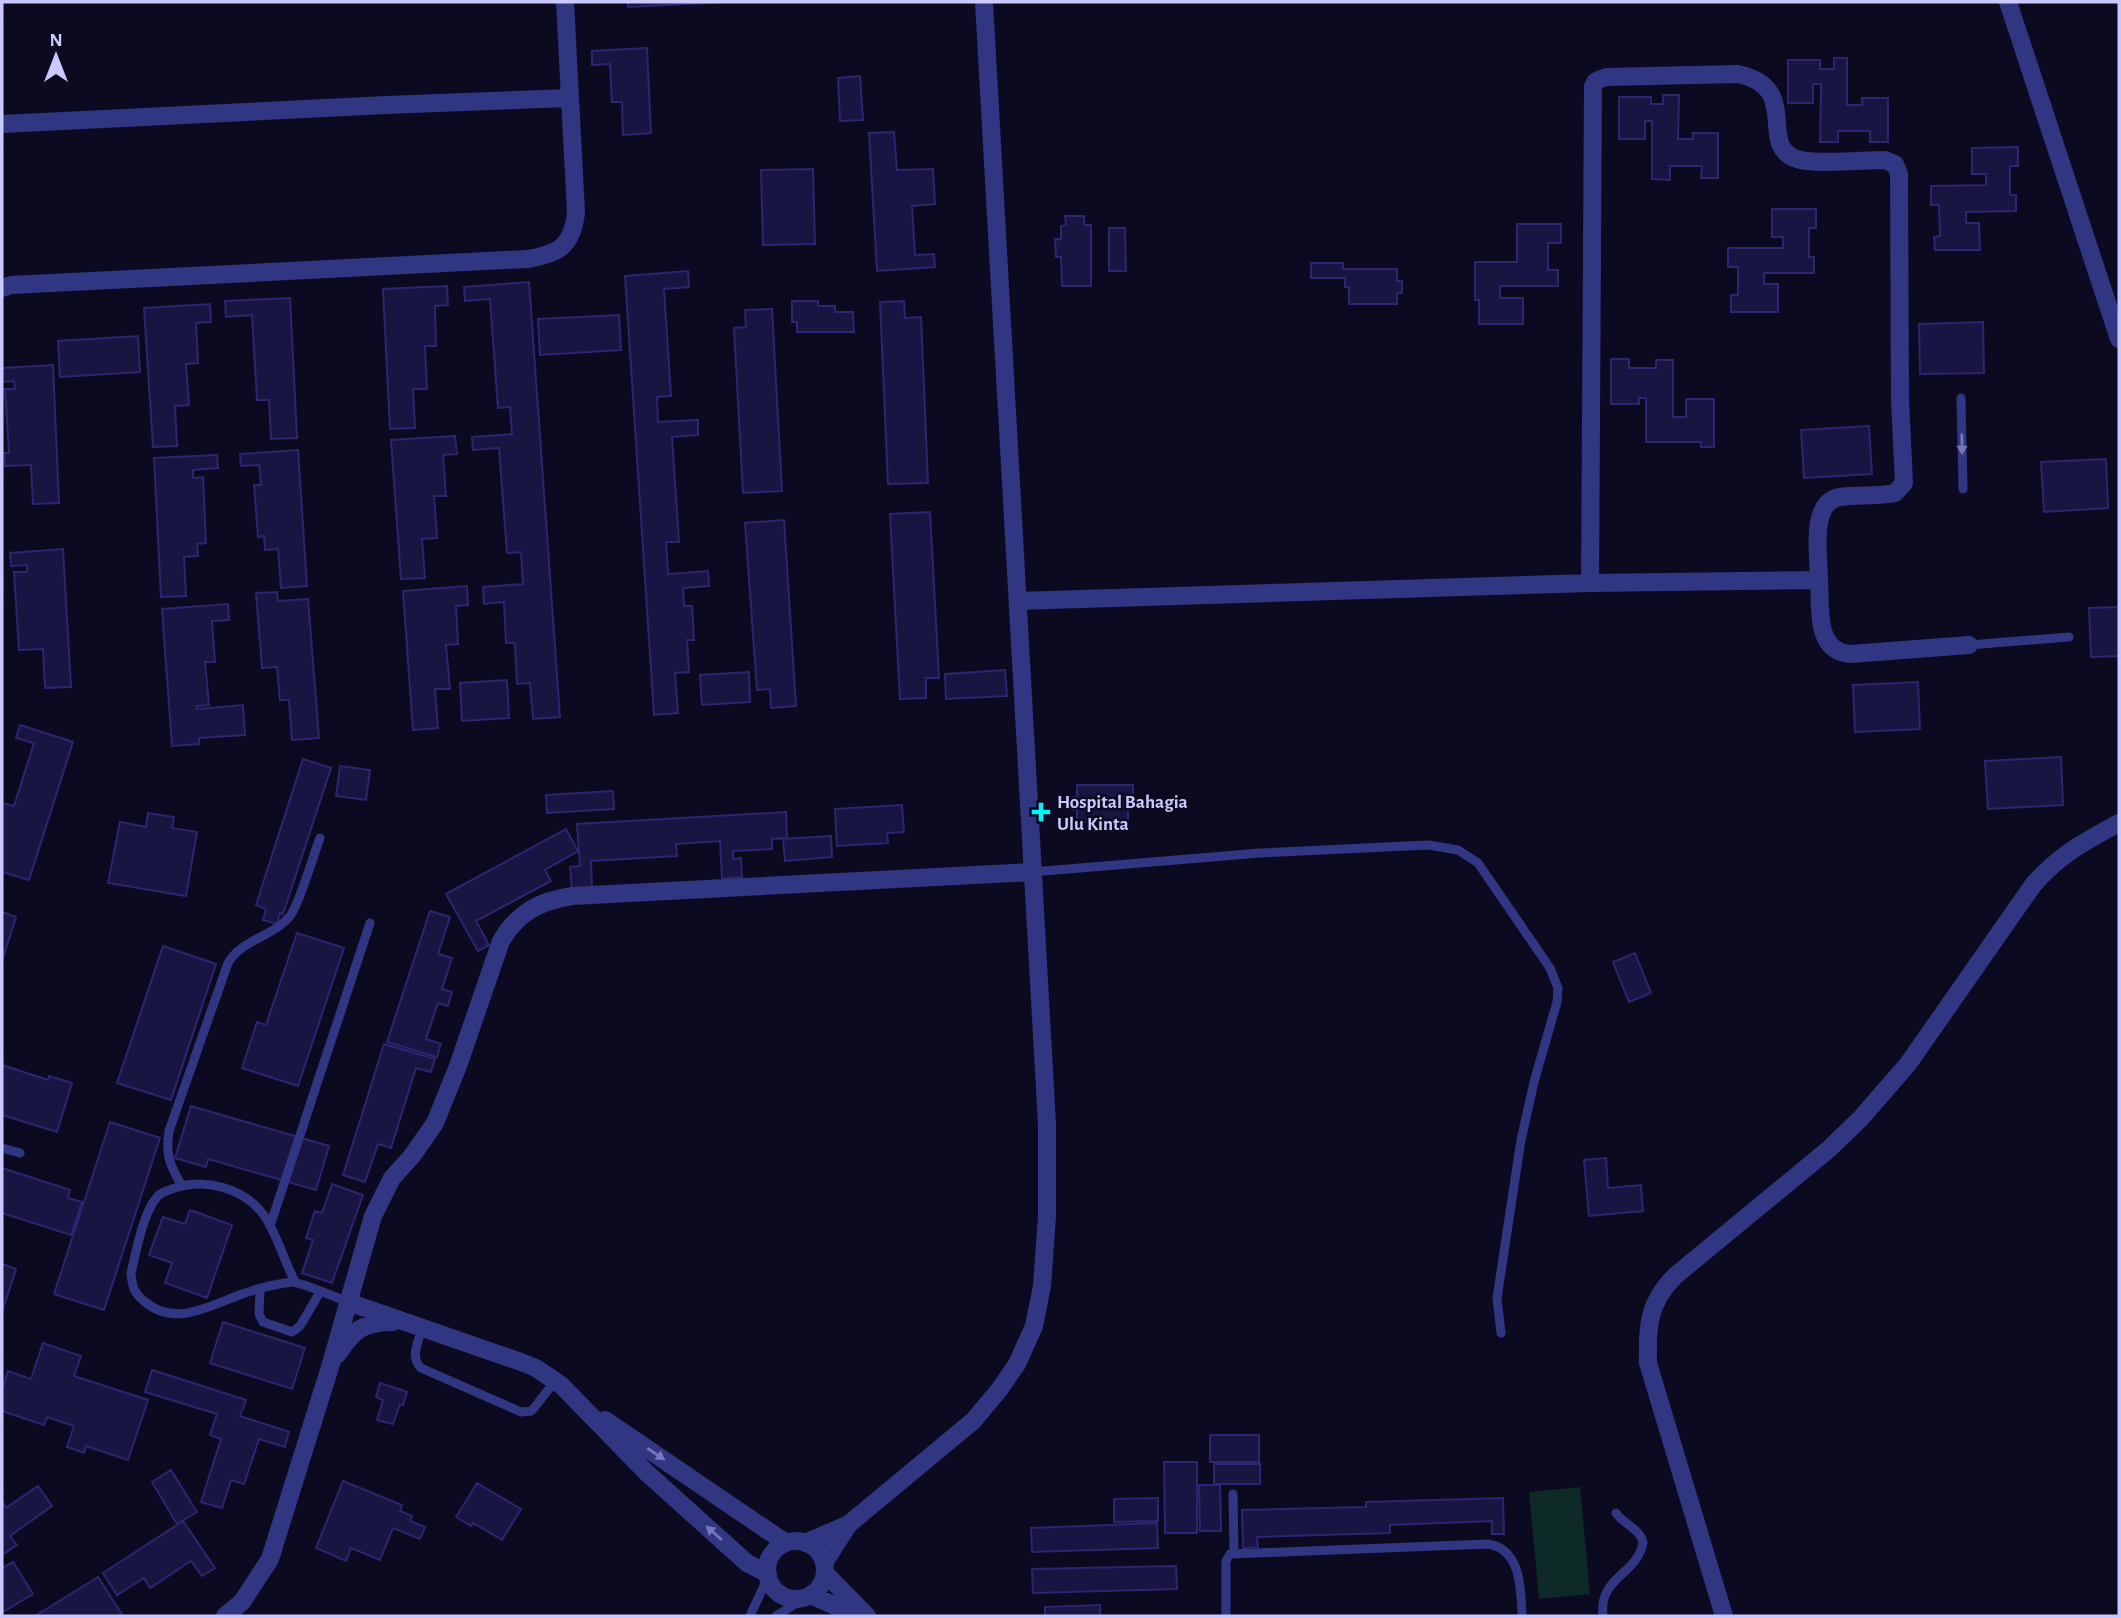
<svg xmlns="http://www.w3.org/2000/svg" width="2121" height="1618" viewBox="0 0 2121 1618" font-family="'Alegreya Sans',sans-serif">
<rect width="100%" height="100%" fill="#0c0a20"/>
<path fill="#0d2a26" d="M1580 1487 1590 1594 1539 1599 1529 1492Z"/>
<path fill="#191542" stroke="#2c2570" stroke-width="2" d="M628 2H727L628 7Z
M647 48 651 133 623 135 622 102H612L610 64 592 65V51Z
M1834 58H1847V105H1862V98H1888V142H1870V131H1838V142H1820L1821 84H1813V103H1788V60H1820V69H1834Z
M860 76 863 120 840 121 838 78Z
M1663 95H1679L1678 139H1693V133H1718V178H1701L1702 166H1670V180L1652 179V121H1645V139H1619V97H1651V104H1663Z
M894 132 897 170 933 169 935 204 912 206 915 255 934 254 935 267 877 271 869 133Z
M2018 147V166H2010V195H2016V211L1966 212V223H1979L1980 250H1935L1934 237 1940 236 1939 205H1931V186L1986 185V174H1972V148Z
M813 169 815 244 763 245 761 170Z
M1772 209H1816V228H1809V257H1814V273H1764V284H1778V312H1731V295H1738V267H1728V248H1783V237H1772Z
M1065 216H1084V225H1091V286H1062L1061 257H1056L1055 239H1061V226L1066 225Z
M1517 224H1561V243H1548V270H1558V286H1500V298H1523V324H1479V300H1475V262H1517Z
M1109 228H1125L1126 271H1109Z
M1311 263H1343V269H1397V281H1402V293H1397V304H1349V287H1345V278H1311Z
M688 271 689 287 664 289 671 396 657 397 658 422 698 420V435L672 437 679 542H666L668 574 708 571 709 586 683 588 684 606H692L694 640H687L689 672 675 673 678 713 654 715 625 276Z
M529 282 560 717 533 719 530 683 517 684 515 643H506L504 602 484 604 483 587 523 584 521 552 507 553 499 448 473 450 472 437 512 434 510 407 498 408 490 299 465 301 464 287Z
M447 286 448 305 435 306 436 346H425L427 389H413L415 428 390 429 383 289Z
M290 298 297 438 271 439 269 400H257L252 315 226 317 225 301Z
M792 301H818V306H835V312H853L854 332H797V322H792Z
M904 301 905 318 921 317 928 483 888 484 880 302Z
M210 304 211 322 196 323 198 363 186 364 189 405 175 406 177 446 153 447 144 308Z
M772 309 782 491 743 493 734 328 746 327 745 310Z
M619 315 621 350 540 355 538 319Z
M1983 322 1984 373 1920 374 1919 324Z
M138 336 140 372 60 377 58 341Z
M1611 359H1629V368H1656V360H1673V417H1686V399H1714V447H1701V442H1646V398H1639V404H1611Z
M53 365 59 503 33 504 31 465 5 466 4 453H9L5 389H15L14 381 2 382V368Z
M1869 426 1872 474 1804 478 1801 430Z
M455 436 457 454 443 455 446 496H434L437 538 422 539 425 578 401 579 391 440Z
M298 450 307 586 281 588 278 549 265 550 264 536 258 537 254 485H261L259 465 241 466 240 454Z
M217 455 218 468 193 470V478L203 477 206 543 197 544 198 556 184 557 186 596 161 597 154 458Z
M2106 459 2108 508 2044 512 2041 462Z
M930 512 939 678H926V698L900 699 890 514Z
M784 520 796 706 771 708 770 689 757 690 745 523Z
M63 549 71 687 45 688 43 649 19 650 14 572H27V565L11 566 10 553Z
M467 586 468 605 456 606 458 644 446 645 450 689H435L438 728 413 730 403 591Z
M277 592 278 601 308 599 319 738 292 740 289 700H280L277 667 262 668 256 593Z
M228 604 229 620 212 621 215 662H205L209 705 196 706 197 709 243 705 245 735 199 738V744L172 746 162 609Z
M2119 607V656L2091 657 2089 608Z
M1005 670 1007 696 946 699 945 674Z
M749 672 750 702 702 705 700 675Z
M507 680 509 718 462 721 460 683Z
M1918 682 1920 729 1855 732 1853 685Z
M20 725 73 742 29 880 2 872V803L14 806 34 743 16 738Z
M2061 757 2063 805 1988 809 1985 761Z
M303 759 331 768 283 914 280 913 277 924 263 920 266 909 256 905Z
M340 766 370 770 366 800 336 796Z
M1077 785H1133V802H1128V822H1077V810H1072V797H1077Z
M613 791 614 809 547 813 546 795Z
M902 805 904 832 887 833 888 843 837 846 835 809Z
M786 812 787 838 772 839V849L733 851V859L741 858 742 877 722 879 720 841 676 844 677 856 591 861 592 888 572 890 570 867 580 866 577 824Z
M148 813 174 817 172 828 197 832 186 896 108 883 120 822 146 827Z
M566 829 578 851 545 870 551 881 476 921 489 945 478 951 446 894Z
M831 836 832 857 785 861 783 839Z
M430 911 450 917 438 954 452 958 442 989 452 992 448 1006 438 1003 426 1039 441 1044 437 1057 387 1042Z
M2 912 16 917 2 961Z
M297 933 344 948 298 1086 242 1068 257 1022 266 1025Z
M163 946 216 964 171 1100 117 1083Z
M1635 953 1651 993 1629 1002 1613 962Z
M384 1044 435 1059 431 1072 416 1068 391 1148 378 1144 365 1182 343 1175Z
M2 1065 48 1080 49 1076 72 1083 57 1132 2 1115Z
M191 1106 329 1146 316 1190 208 1159 206 1167 175 1158Z
M110 1122 160 1138 104 1310 54 1294Z
M1606 1158 1608 1188 1641 1185 1643 1211 1589 1216 1584 1160Z
M2 1168 70 1190 68 1198 82 1202 71 1235 2 1213Z
M332 1184 363 1195 332 1283 302 1273 313 1240 306 1238 315 1211 322 1213Z
M190 1210 232 1225 207 1298 165 1283 172 1263 149 1255 163 1217 185 1224Z
M2 1264 16 1269 2 1312Z
M223 1322 305 1348 292 1389 210 1363Z
M43 1343 81 1356 74 1376 148 1400 128 1460 86 1446 84 1453 67 1447 74 1426 47 1417 44 1425 2 1411V1390L8 1371 31 1379Z
M152 1370 246 1400 240 1416 289 1432 285 1447 259 1439 244 1484 231 1480 222 1508 201 1502 221 1439 210 1435 217 1414 145 1392Z
M380 1383 407 1392 403 1405 400 1404 393 1424 377 1420 383 1400 376 1397Z
M1210 1435H1259V1462H1210Z
M1164 1462H1197V1533H1165Z
M1214 1464H1260V1484H1214Z
M171 1470 197 1512 177 1524 152 1482Z
M343 1481 402 1505 400 1511 412 1516 410 1521 425 1527 420 1539 393 1528 380 1560 351 1548 346 1561 316 1548Z
M477 1483 521 1509 502 1540 473 1523 471 1526 456 1517Z
M1199 1485H1220L1221 1531H1200Z
M38 1486 52 1506 10 1536 17 1545 2 1555V1501L6 1508Z
M1158 1498V1521L1114 1522V1499Z
M1503 1498 1504 1534H1492V1521L1390 1525V1533L1257 1537 1258 1547 1243 1548 1242 1510 1366 1507V1502Z
M183 1521 215 1568 202 1576 191 1561 150 1588 144 1578 117 1595 103 1573Z
M1157 1523 1158 1548 1032 1552 1031 1528Z
M13 1562 33 1594 3 1612 2 1568Z
M1176 1566 1177 1589 1033 1593 1032 1569Z
M98 1577 123 1616H35Z
M1100 1605V1616H1045V1607Z"/>
<g fill="none" stroke-linecap="round" stroke-linejoin="round">
<path stroke="#313683" stroke-width="9" d="M1961 398 1963 489
M1969 645 2069 637
M1032 872 1260 853 1428 845 1458 850 1478 863 1550 968 1558 988 1557 1002 1534 1082 1521 1140 1497 1298 1501 1333
M2 1148 20 1153
M182 1186C170 1166 165 1154 169 1131L228 963C242 939 273 937 290 916 300 903 313 856 320 838
M270 1226 370 923
M295 1282C285 1263 275 1229 263 1214 243 1188 206 1178 175 1188 169 1190 161 1192 157 1197 143 1213 136 1252 131 1273 132 1286 134 1293 144 1301 176 1329 212 1304 245 1293 259 1288 277 1284 292 1282 301 1282 337 1298 348 1302
M260 1289 259 1314 263 1322 292 1332 300 1326 320 1292
M422 1329C418 1342 410 1357 421 1368L521 1412 531 1411 534 1408 555 1381
M1233 1494 1234 1553
M750 1616 768 1577
M776 1616 805 1598
M1226 1616V1561L1230 1554 1487 1544C1521 1548 1521 1589 1522 1616
M1603 1616C1598 1577 1637 1575 1643 1543 1641 1529 1624 1525 1616 1513"/>
<path stroke="#313683" stroke-width="18" d="M2008 2 2119 339
M2 124 386 105 569 98
M2 288 11 285 527 259C559 254 572 246 576 213L565 2
M1819 580C1821 606 1814 651 1850 654L1969 645
M1018 601 1590 583 1819 580C1819 556 1809 502 1840 497 1858 494 1877 497 1895 493L1904 483 1900 400 1899 174 1895 164 1885 160C1864 160 1814 165 1797 159 1756 146 1803 88 1738 74L1606 77 1596 81 1593 86 1590 583
M348 1302 521 1362 536 1368 561 1385 647 1473 747 1563 768 1574
M337 1355C354 1330 362 1322 393 1322
M605 1420 786 1543
M767 1570a29 29 0 1 1 58 0a29 29 0 1 1-58 0Z
M805 1543 849 1524 973 1421 999 1390 1017 1364 1034 1326 1042 1286 1047 1216V1124L984 2
M824 1563 849 1524
M825 1573 867 1616
M811 1595 857 1616
M225 1616 242 1602 270 1559 330 1367 373 1216 392 1178 412 1156 435 1123 458 1066 501 941C518 912 540 901 572 896L1032 872
M1724 1616 1648 1363C1647 1327 1648 1303 1675 1276L1829 1149 1861 1118 1908 1064 2033 885C2060 854 2084 842 2119 823"/>
</g>
<defs><path id="oneway-solid" d="M-6-.8H1V-3.2L6.5 0L1 3.2V.8H-6Z" transform="scale(1.75)"/></defs>
<g fill="#7678bb">
<use href="#oneway-solid" transform="translate(1962 444) rotate(89)"/>
<use href="#oneway-solid" transform="translate(656 1454) rotate(34)"/>
<use href="#oneway-solid" transform="translate(714 1533) rotate(-138)"/>
</g>
<path fill="#00f4f3" stroke="#0c0a20" stroke-width="2.5" d="M1037.5 801.5h7v7h7v7h-7v7h-7v-7h-7v-7h7z"/>
<g text-anchor="middle" stroke-width="5" stroke-linejoin="round" paint-order="stroke">
<g font-size="19" font-weight="bold" fill="#cac9ff" stroke="#0c0a20" text-anchor="start">
<text x="1057" y="808">Hospital Bahagia<tspan x="1057" dy="22">Ulu Kinta</tspan></text>
</g>
</g>
<rect width="2121" height="1618" fill="none" stroke="#cac9ff" stroke-width="7"/>
<g transform="translate(56 56)" stroke="#0c0a20" stroke-width="5" paint-order="stroke">
<path d="M0-5L12 26L0 18L-12 26Z" fill="#cac9ff"/>
<text y="-10" font-size="19" font-weight="bold" text-anchor="middle" fill="#cac9ff">N</text>
</g>
</svg>
